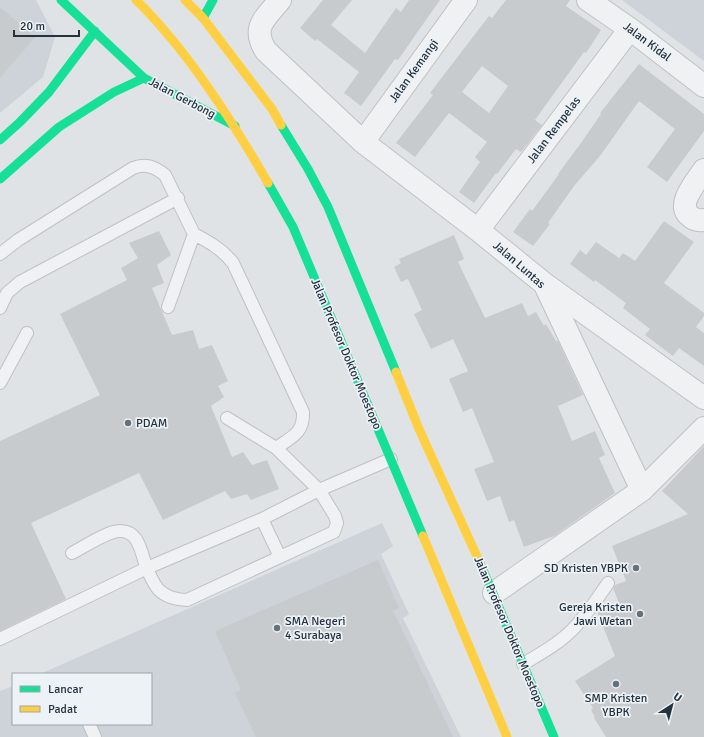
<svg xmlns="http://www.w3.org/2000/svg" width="704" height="737" font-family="Signika,sans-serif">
	<rect width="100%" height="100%" fill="#e0e3e5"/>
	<path fill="#cdd3d9" d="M0 0H36L55 37 43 77 0 113Z
		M622 0H704V61Z
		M382 523 393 546 381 554 409 614 403 618 461 737H0V691L13 686V724H151V674H40Z"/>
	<path fill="#c8cbcd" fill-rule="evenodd" d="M323 0H352L331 25 365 53 396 8 401 12 409 0H440L398 60 395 59 361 106 344 93 359 72 317 39 315 41 300 28Z
		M506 0H570L566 6 601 30 586 53 584 52 535 120 542 125 521 152 516 149 497 174 496 173 474 203 459 192 480 162 475 157 487 142 449 113 415 157 396 143 433 95 430 93 459 55 489 16 492 18ZM482 66 508 86 489 113 462 92Z
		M0 7 35 37 0 78Z
		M639 64 704 114V131L667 182 647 167 675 129 639 101 600 156 574 186 548 223 550 224 533 246 513 232 530 209 532 211 559 174H558L581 143 601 114 600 113Z
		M664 221 694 242 664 283 704 313V316L696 327 704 333V366L679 348 673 356 645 335 650 329 623 308 626 303 595 280 594 282 570 264 580 250 586 255 596 242 619 258 623 253 635 261Z
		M159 231 171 255 157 265 164 283 152 288 172 335 193 330 199 349 212 345 228 381 218 386 224 397 211 406 232 457 243 452 252 465 267 460 279 489 251 500 247 494 231 499 225 491 163 520 139 473 31 523 66 599 0 631V441L100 395 60 314 127 280 121 268 138 258 129 243Z
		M454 235 464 259 458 262 485 318 522 303 528 316 536 312 544 326 546 324 556 341H558L583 395 558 406 572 441 595 431 605 455 599 458 615 493 554 536 524 547 514 520 509 522 500 496 487 501 474 469 494 462 472 408 463 412 449 379 468 371 453 339 431 349 414 314 422 310 408 279 401 282 394 267 401 263 399 259Z
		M704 446V737H606L594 718 595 717 591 710 593 708 575 681 615 656 597 612 619 603 613 588 615 585 626 581 612 546 688 514 662 491Z
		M378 560 399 608 393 611 453 737H256L235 693 241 690 215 631Z"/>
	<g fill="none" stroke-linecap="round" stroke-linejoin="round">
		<defs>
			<path id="lane" d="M0 254 18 240 133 168C146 163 155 167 165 175L194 234
				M168 307 194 234C209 242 222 249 233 263L303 412C304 433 292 437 276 448
				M0 308 7 293 20 282 178 198
				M0 383 27 333
				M262 519 280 557
				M72 553C82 548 108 531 119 531 140 530 141 554 147 569 150 575 154 585 159 590 166 597 178 600 187 600L334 532 337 523 335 516 319 490 276 448 227 418
				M0 639 147 568 262 519 319 490 391 459
				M523 664C540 654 558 644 572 630 586 616 597 599 608 583
				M89 724 95 737"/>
			<path id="street" d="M280 0C265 19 251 27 266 51L363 142 478 230 546 285 704 398
				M588 0 630 29 704 86
				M363 142 466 0
				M704 170C697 181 675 205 690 216 694 220 698 221 704 220
				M478 230 630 29
				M546 287 642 490
				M494 593 642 490 704 428"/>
		</defs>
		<use href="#lane" stroke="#bec1c3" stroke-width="14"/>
		<use href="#street" stroke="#bec1c3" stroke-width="24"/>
		<use href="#lane" stroke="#eff1f2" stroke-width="12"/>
		<use href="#street" stroke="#eff1f2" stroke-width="22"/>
		<path stroke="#16e098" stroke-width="9" d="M61 0 144 78 235 126
			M203 18 213 0
			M281 125 308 169 328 207 396 372
			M0 140 20 122 49 92 95 31
			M0 179 59 127 114 92 144 78
			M268 183 293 227 423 536
			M480 563 554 737"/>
		<path stroke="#ffcf43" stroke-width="9" d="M136 0C152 15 165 31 179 48 213 91 241 136 268 183
			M185 0 203 18 272 109 281 125
			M396 372 419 429 480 563
			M423 536 507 737"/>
	</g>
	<g fill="#66717a" stroke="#ecf2f6" stroke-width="1.5">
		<circle cx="128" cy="423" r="4"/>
		<circle cx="636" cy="568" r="4"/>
		<circle cx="640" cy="614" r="4"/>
		<circle cx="277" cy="628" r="4"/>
		<circle cx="616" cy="684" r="4"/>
	</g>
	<g text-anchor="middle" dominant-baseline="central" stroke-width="3.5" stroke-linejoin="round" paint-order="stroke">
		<g font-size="12" fill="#253340" stroke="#ecf2f6">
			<text transform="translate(647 42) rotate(37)">Jalan Kidal</text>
			<text transform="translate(414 71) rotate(-54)">Jalan Kemangi</text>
			<text transform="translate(182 98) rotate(28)">Jalan Gerbong</text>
			<text transform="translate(554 130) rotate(-53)">Jalan Rempelas</text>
			<text transform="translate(519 265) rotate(41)">Jalan Luntas</text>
			<text transform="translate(346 354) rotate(67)">Jalan Profesor Doktor Moestopo</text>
			<text transform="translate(509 632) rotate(67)">Jalan Profesor Doktor Moestopo</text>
		</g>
		<g font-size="12" fill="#253340" stroke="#ecf2f6" text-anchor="start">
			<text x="136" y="423">PDAM</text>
			<text x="628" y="568" text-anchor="end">SD Kristen YBPK</text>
			<text x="632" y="607" text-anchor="end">Gereja Kristen<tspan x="632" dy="14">Jawi Wetan</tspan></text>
			<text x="285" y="621">SMA Negeri<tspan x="285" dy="14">4 Surabaya</tspan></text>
			<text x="616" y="698" text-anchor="middle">SMP Kristen<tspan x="616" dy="14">YBPK</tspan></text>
		</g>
	</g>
	<rect x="12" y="673" width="140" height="52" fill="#ecf2f6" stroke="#9ca6ad"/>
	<rect x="20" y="686" width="20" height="6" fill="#16e098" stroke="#9ca6ad"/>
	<text x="48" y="693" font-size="12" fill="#253340">Lancar</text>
	<rect x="20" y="706" width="20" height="6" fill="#ffcf43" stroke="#9ca6ad"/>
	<text x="48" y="713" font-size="12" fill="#253340">Padat</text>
	<g transform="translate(672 705) rotate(36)" stroke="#ecf2f6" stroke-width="3" paint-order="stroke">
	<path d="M0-3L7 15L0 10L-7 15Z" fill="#253340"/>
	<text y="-6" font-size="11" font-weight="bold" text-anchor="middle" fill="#253340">U</text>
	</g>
	<path d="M14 30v6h65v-6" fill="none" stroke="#253340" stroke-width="2"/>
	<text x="20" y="30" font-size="12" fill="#253340" stroke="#ecf2f6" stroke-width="3" paint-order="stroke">20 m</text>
</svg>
